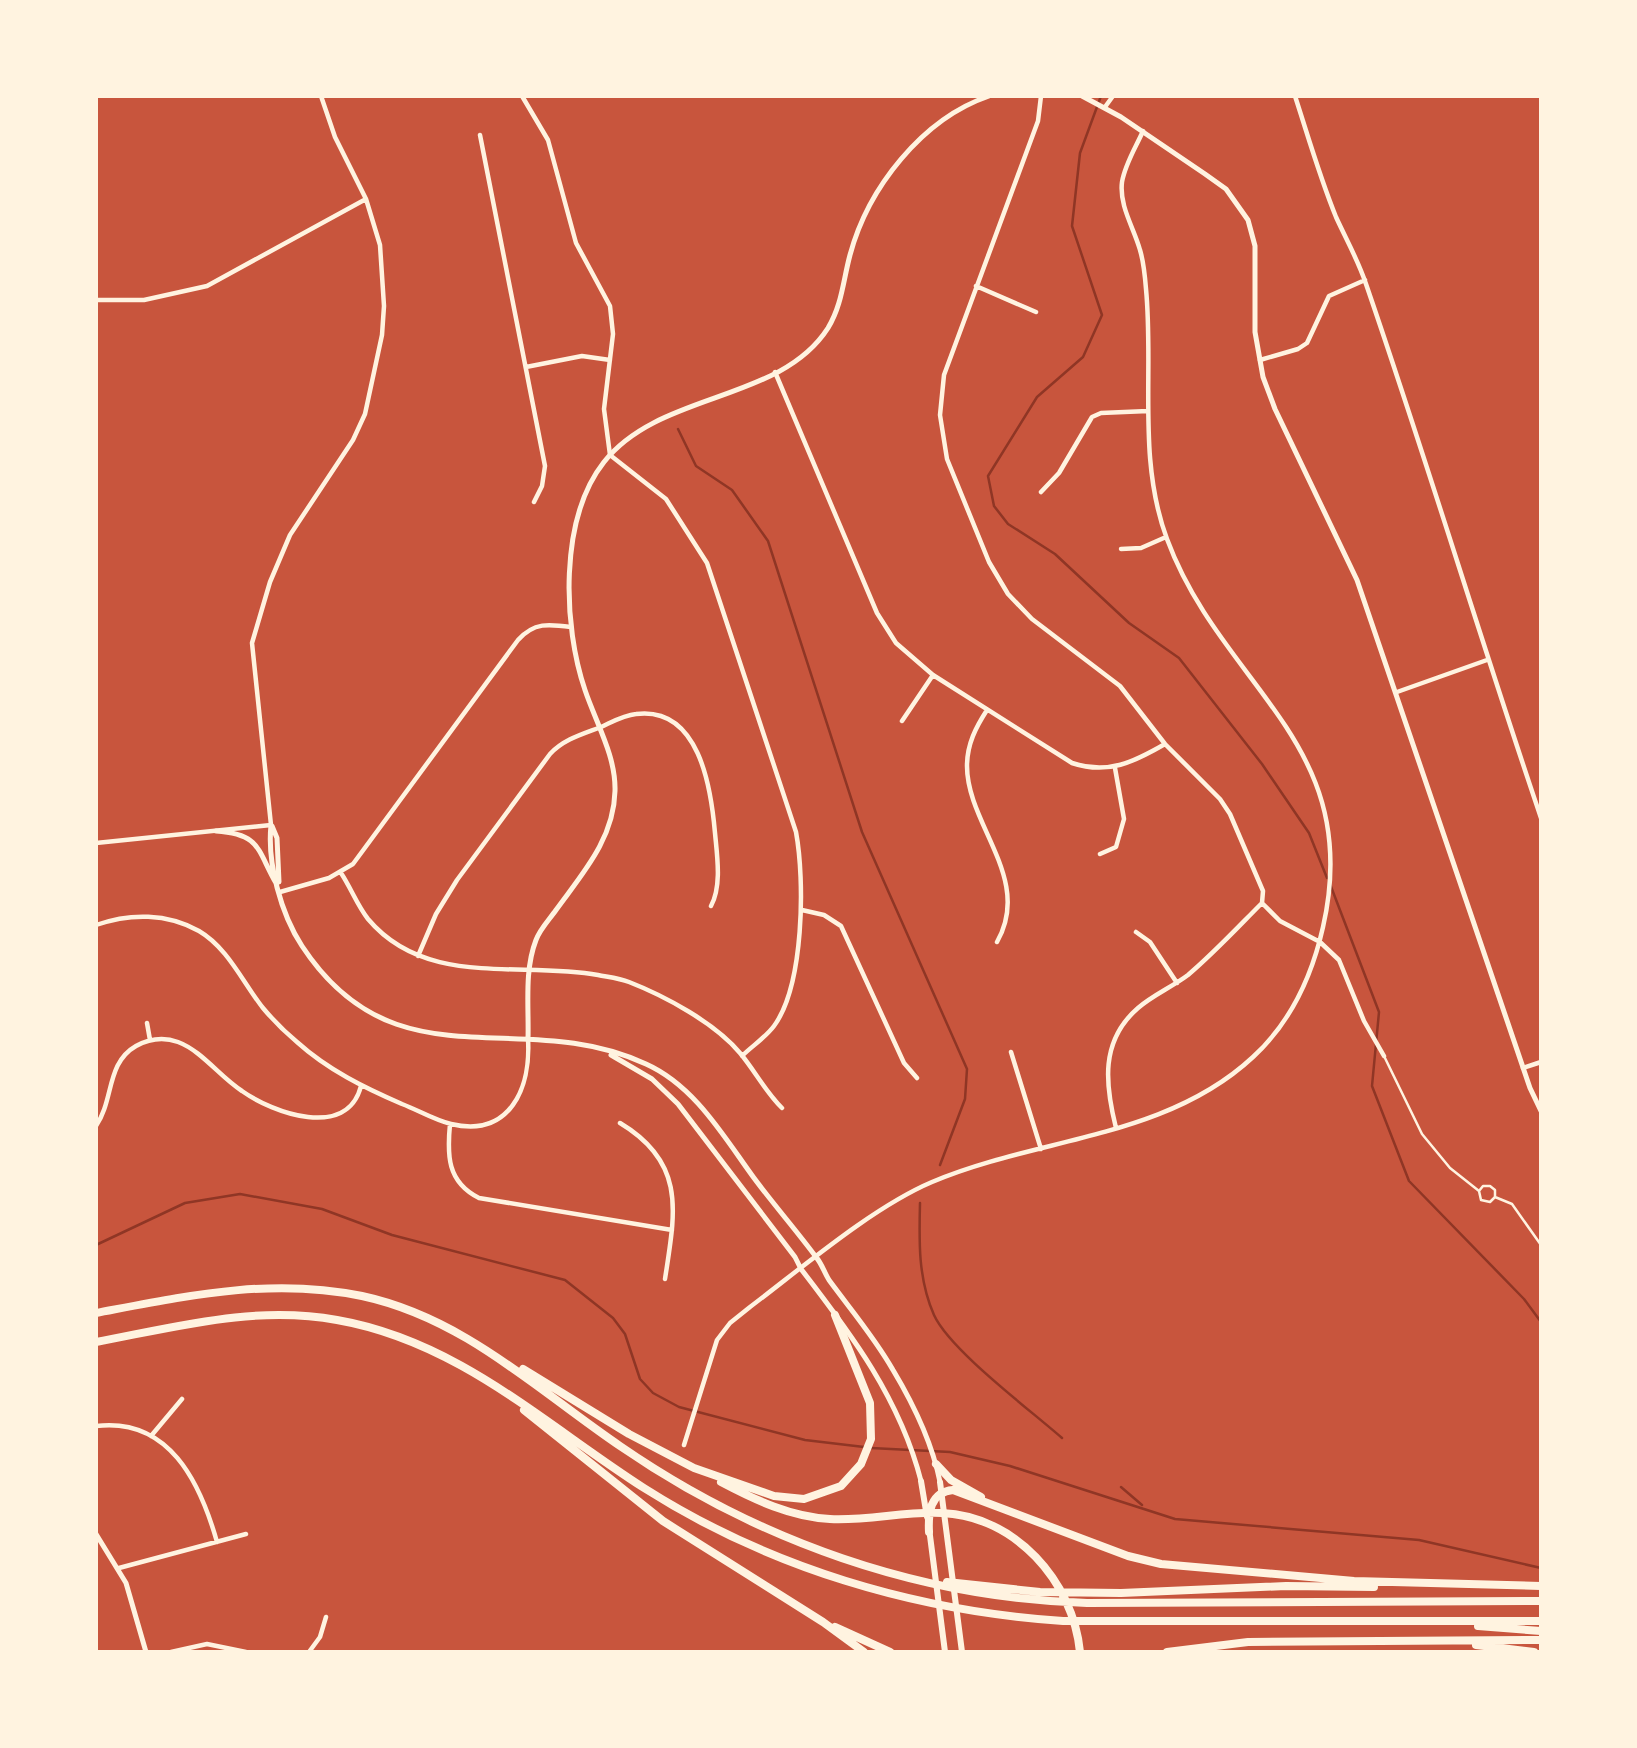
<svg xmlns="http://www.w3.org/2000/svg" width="1637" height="1748" font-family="'Golos Text',sans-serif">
	<rect width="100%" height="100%" fill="#c8553d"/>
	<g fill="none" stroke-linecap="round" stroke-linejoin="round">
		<path stroke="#8f3625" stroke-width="2.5" d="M1101 96 1080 153 1072 226 1102 315 1083 357 1037 397 988 476 994 506 1008 524 1055 554 1129 623 1179 658 1262 764 1309 833 1327 878
			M678 429 696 466 732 490 768 541 862 832 967 1069 965 1099 940 1165
			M1330 884 1379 1012 1372 1086 1409 1181 1524 1299 1541 1322
			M920 1203C919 1241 918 1279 934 1315 950 1350 1029 1409 1062 1438
			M96 1245 185 1203 240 1194 322 1209 392 1235 565 1280 613 1318 625 1334 640 1379 653 1393 679 1407 805 1440 864 1447
			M871 1448 950 1452 1010 1466 1175 1519 1419 1540 1541 1568
			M1121 1487 1142 1505"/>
		<path stroke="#fff3e0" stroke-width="2.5" d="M1384 1056 1422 1134 1450 1168 1479 1191 1481 1200 1490 1202 1495 1197 1512 1204 1541 1245
			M1479 1191 1483 1186H1490L1495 1190V1197"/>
		<path stroke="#fff3e0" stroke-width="4.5" d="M522 96 548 140 576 243 610 306 613 334 604 409 610 455 666 499 707 563 796 832C805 881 804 985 774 1026 765 1038 752 1046 742 1056
			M1041 96 1038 121 944 375 940 415 947 459 989 562 1008 594 1032 619 1120 686 1165 744 1220 799 1230 814 1263 891 1262 903 1280 921 1320 942 1339 960 1364 1021 1384 1056
			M1295 96C1308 136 1320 178 1336 217 1346 239 1358 260 1366 284 1427 461 1481 641 1541 818
			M1105 107 1113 96
			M480 135 545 466 542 486 534 502
			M976 286 1036 312
			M96 300H144L207 286 366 199
			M1260 360 1298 349 1307 343 1329 296 1365 280
			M526 367 582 356 610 360
			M775 372 877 613 896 643 933 675 1072 763C1108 775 1134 762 1165 744
			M1041 492 1059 473 1092 417 1101 413 1148 411
			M1121 549 1141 548 1166 537
			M1397 692 1487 660
			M987 710C976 727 967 744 967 766 967 825 1033 879 997 942
			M902 721 933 675
			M96 843 271 825 252 643 270 582 290 535 353 440 365 414 382 335 384 306 380 245 366 199 335 137 321 96
			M1100 854 1116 847 1124 819 1115 768
			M341 873C351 888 357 905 368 919 426 988 519 961 598 975 608 977 619 978 629 982 665 996 715 1023 740 1053 755 1071 765 1091 782 1108
			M280 892 329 878 353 864 518 640C534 622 549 624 571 627
			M802 910 824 915 841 926 904 1063 917 1078
			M96 925C130 913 167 913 199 931 228 948 243 983 263 1008 273 1020 285 1032 297 1042 328 1070 365 1088 402 1104 418 1110 434 1120 451 1124 510 1138 531 1088 528 1039
			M1136 932 1150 942 1177 983
			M418 956 436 914 457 880 550 754C564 739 583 734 601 727 612 722 624 715 636 714 699 706 711 787 715 833 717 855 722 886 711 906
			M147 1023 150 1040
			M1011 1052 1041 1149
			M1523 1068 1541 1062
			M620 1123C687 1163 675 1213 665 1279
			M450 1124C447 1155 447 1182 479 1198L672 1230
			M96 1126C114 1100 106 1063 136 1046 149 1039 164 1037 178 1042 202 1051 220 1077 242 1091 273 1113 347 1140 361 1086
			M1116 1128C1105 1084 1100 1041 1138 1008 1153 995 1172 987 1188 975 1214 953 1238 927 1262 903
			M96 1426C169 1417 200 1482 217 1542
			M151 1436 182 1399
			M684 1445 717 1340 730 1323 750 1307C803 1267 873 1207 932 1182 1038 1137 1165 1139 1253 1057 1290 1023 1312 976 1323 927 1365 743 1222 688 1167 539 1137 459 1154 372 1146 289 1145 276 1144 263 1140 250 1134 228 1119 206 1122 182 1125 164 1136 147 1143 131
			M119 1568 246 1534
			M171 1652 207 1644 246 1652
			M309 1652 320 1637 326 1617"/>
		<path stroke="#fff3e0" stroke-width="5" d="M1082 96 1121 117 1205 174 1226 189 1248 220 1255 246V332L1263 377 1275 409 1357 580 1530 1088 1541 1111
			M271 825C267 863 281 914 302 946 396 1089 521 1005 646 1064 695 1086 724 1137 754 1178 774 1205 796 1230 816 1257 822 1264 824 1272 829 1280 851 1310 875 1338 893 1370 914 1405 932 1442 940 1482
			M272 826 277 838 279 882
			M216 831C261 834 257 850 276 883
			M528 1039C529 1007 524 971 536 940 540 929 549 920 556 910 582 874 614 839 615 791 616 756 596 723 585 690 563 626 559 519 604 462 660 391 780 403 828 328 842 305 843 281 850 255 868 188 922 119 989 96
			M611 1055 652 1079 678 1104 795 1257 801 1269C852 1335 900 1399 921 1481
			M96 1534 126 1583 146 1652"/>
		<path stroke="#fff3e0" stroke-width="6" d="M921 1481 927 1517
			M940 1482 962 1652
			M929 1528 945 1652"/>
		<path stroke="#fff3e0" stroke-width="8" d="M96 1313C186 1296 271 1277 362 1296 464 1318 536 1389 620 1446 758 1541 919 1598 1087 1603L1541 1601
			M96 1342C176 1327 255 1305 337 1320 458 1341 544 1424 644 1488 770 1568 915 1611 1063 1621H1541
			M523 1369 629 1434 694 1468 774 1496 804 1499 841 1486 861 1464 871 1439 870 1403 835 1315
			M524 1410 663 1521 823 1622 864 1652
			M936 1464 951 1480 981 1497
			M721 1482C755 1500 791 1517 830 1519 868 1521 905 1511 942 1513 1015 1516 1073 1581 1080 1652
			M929 1532C928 1513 930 1492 953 1490L1128 1556 1161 1564 1354 1581 1541 1586
			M947 1582 1040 1592 1121 1593 1286 1586 1374 1587
			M1478 1626 1541 1631
			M835 1627 890 1652
			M1476 1645 1534 1652
			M1167 1652 1248 1642 1541 1640"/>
	</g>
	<rect width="1637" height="1748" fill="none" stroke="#fff3e0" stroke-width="196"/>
</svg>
